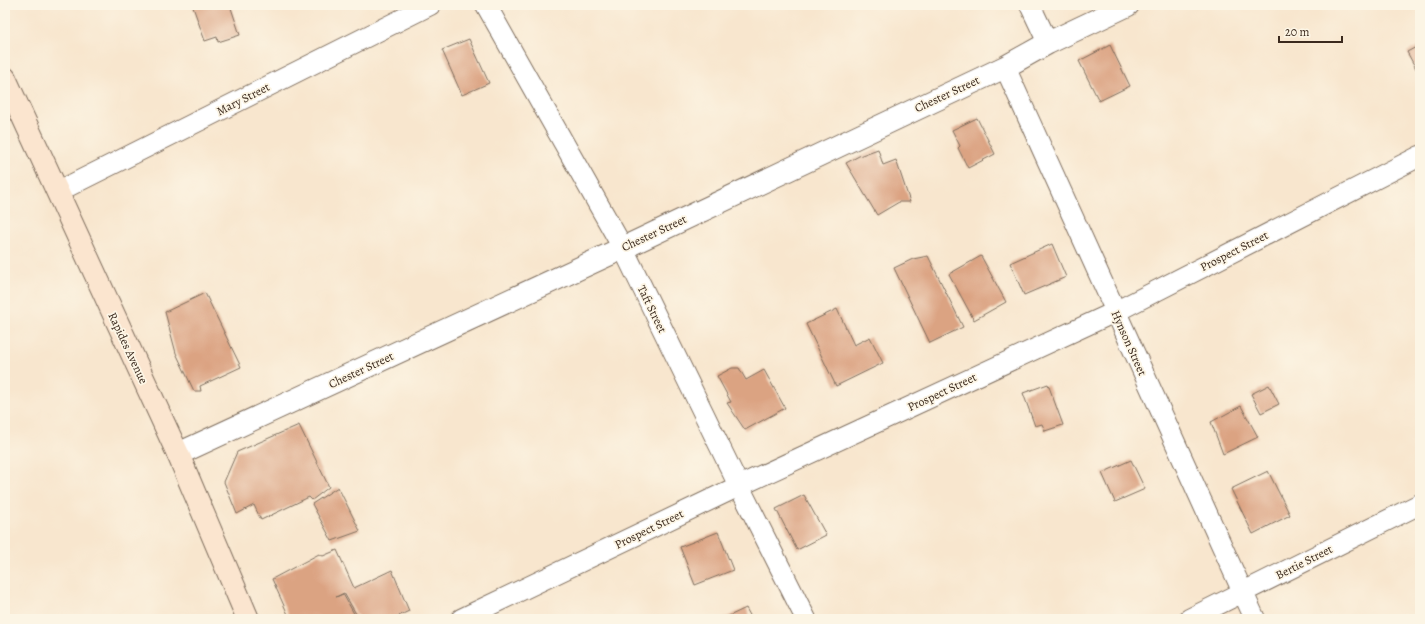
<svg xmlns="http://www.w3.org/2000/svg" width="1425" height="624" font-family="Alegreya,serif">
	<rect width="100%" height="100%" fill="#fcf5e5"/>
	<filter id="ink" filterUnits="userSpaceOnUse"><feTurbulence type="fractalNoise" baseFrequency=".025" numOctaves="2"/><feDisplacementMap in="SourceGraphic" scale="8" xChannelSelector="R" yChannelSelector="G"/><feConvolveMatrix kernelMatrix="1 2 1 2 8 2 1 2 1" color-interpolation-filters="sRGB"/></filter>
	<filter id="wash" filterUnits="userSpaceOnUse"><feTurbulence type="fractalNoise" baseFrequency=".012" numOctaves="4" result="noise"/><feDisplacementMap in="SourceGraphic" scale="16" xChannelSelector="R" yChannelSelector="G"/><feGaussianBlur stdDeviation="0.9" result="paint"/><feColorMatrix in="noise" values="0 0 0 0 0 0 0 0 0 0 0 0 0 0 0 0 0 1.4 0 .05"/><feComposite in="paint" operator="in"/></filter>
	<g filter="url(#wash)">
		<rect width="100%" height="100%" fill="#f8e6ce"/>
		<g id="blocks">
			<path fill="#dba382" d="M195 5H230L240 35 218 42 217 37 205 41 193 7Z
				M469 39 489 83 462 95 442 50Z
				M1110 45 1130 86 1099 101 1079 61Z
				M1420 45V76L1407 52Z
				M977 118 995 154 968 168 958 148 960 146 952 130Z
				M878 149 883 165 896 160 910 202H899L877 215 846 163 859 156Z
				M1052 244 1066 277 1024 295 1010 263Z
				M928 256 963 327 930 343 894 268 913 259Z
				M981 256 1006 302 974 320 949 274Z
				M205 293 241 367 200 386 201 391H194L176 353 165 312Z
				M837 309 854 345 870 337 883 363 836 386 806 324Z
				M732 368H739L746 380 764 370 785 408 745 430 727 403 731 402 717 376Z
				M1048 384 1063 425 1045 431 1042 424 1035 426 1023 393Z
				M1269 385 1279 404 1261 413 1251 394Z
				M1241 406 1258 437 1223 454 1211 422Z
				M299 425 329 487 312 500 309 497 261 520 254 505 237 514 224 482 237 452Z
				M1131 460 1145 489 1115 502 1102 473Z
				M1268 471 1290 515 1253 534 1231 489Z
				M338 487 360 531 332 541 312 504Z
				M804 495 826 535 797 550 776 509Z
				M718 532 733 570 695 585 680 547Z
				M337 550 354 588 392 570 409 611 392 619H359L344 593 336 597 343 594 357 619H290L272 579 319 554 323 556Z
				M746 608 752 619H723Z"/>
		</g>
	</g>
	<g filter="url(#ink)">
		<use href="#blocks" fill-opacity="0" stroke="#7d6c5c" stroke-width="1"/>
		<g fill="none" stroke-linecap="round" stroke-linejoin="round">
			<defs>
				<path id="minor" d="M486 5 623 248 739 486 806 619
					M1030 5 1048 43
					M1005 67 1255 619
					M57 192 430 5
					M461 619 739 486 1115 312 1420 156
					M1189 619 1420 504"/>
				<path id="tertiary" d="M178 454 623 248 1005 67 1048 43 1128 5"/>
				<path id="secondary" d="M5 78 178 454 248 619"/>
			</defs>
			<use href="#minor" stroke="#7d6c5c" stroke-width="22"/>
			<use href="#tertiary" stroke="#7d6c5c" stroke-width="24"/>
			<use href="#secondary" stroke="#7d6c5c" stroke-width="24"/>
			<use href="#minor" stroke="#fff" stroke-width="20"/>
			<use href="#tertiary" stroke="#fff" stroke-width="22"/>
			<use href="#secondary" stroke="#fbe5cf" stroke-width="22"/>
		</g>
	</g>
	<g text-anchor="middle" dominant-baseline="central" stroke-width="3.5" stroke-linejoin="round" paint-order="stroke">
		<g font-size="12" fill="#3b2a1e" stroke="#fcf5e5">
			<text transform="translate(947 94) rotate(-25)">Chester Street</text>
			<text transform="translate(243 99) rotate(-27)">Mary Street</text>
			<text transform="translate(654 233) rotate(-25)">Chester Street</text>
			<text transform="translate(1234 251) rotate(-27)">Prospect Street</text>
			<text transform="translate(652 309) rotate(64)">Taft Street</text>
			<text transform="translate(1129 343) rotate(66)">Hynson Street</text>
			<text transform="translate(128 348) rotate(65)">Rapides Avenue</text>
			<text transform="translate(361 370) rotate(-25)">Chester Street</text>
			<text transform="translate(942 392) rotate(-25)">Prospect Street</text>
			<text transform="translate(649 529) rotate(-26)">Prospect Street</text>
			<text transform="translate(1304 562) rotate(-27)">Bertie Street</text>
		</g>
	</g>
	<rect width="1425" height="624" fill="none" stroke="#fcf5e5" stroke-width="20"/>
	<path d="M1279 36v6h63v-6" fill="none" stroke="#3b2a1e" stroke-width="2"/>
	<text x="1285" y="36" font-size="12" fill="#3b2a1e" stroke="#fcf5e5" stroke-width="3" paint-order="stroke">20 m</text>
</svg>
